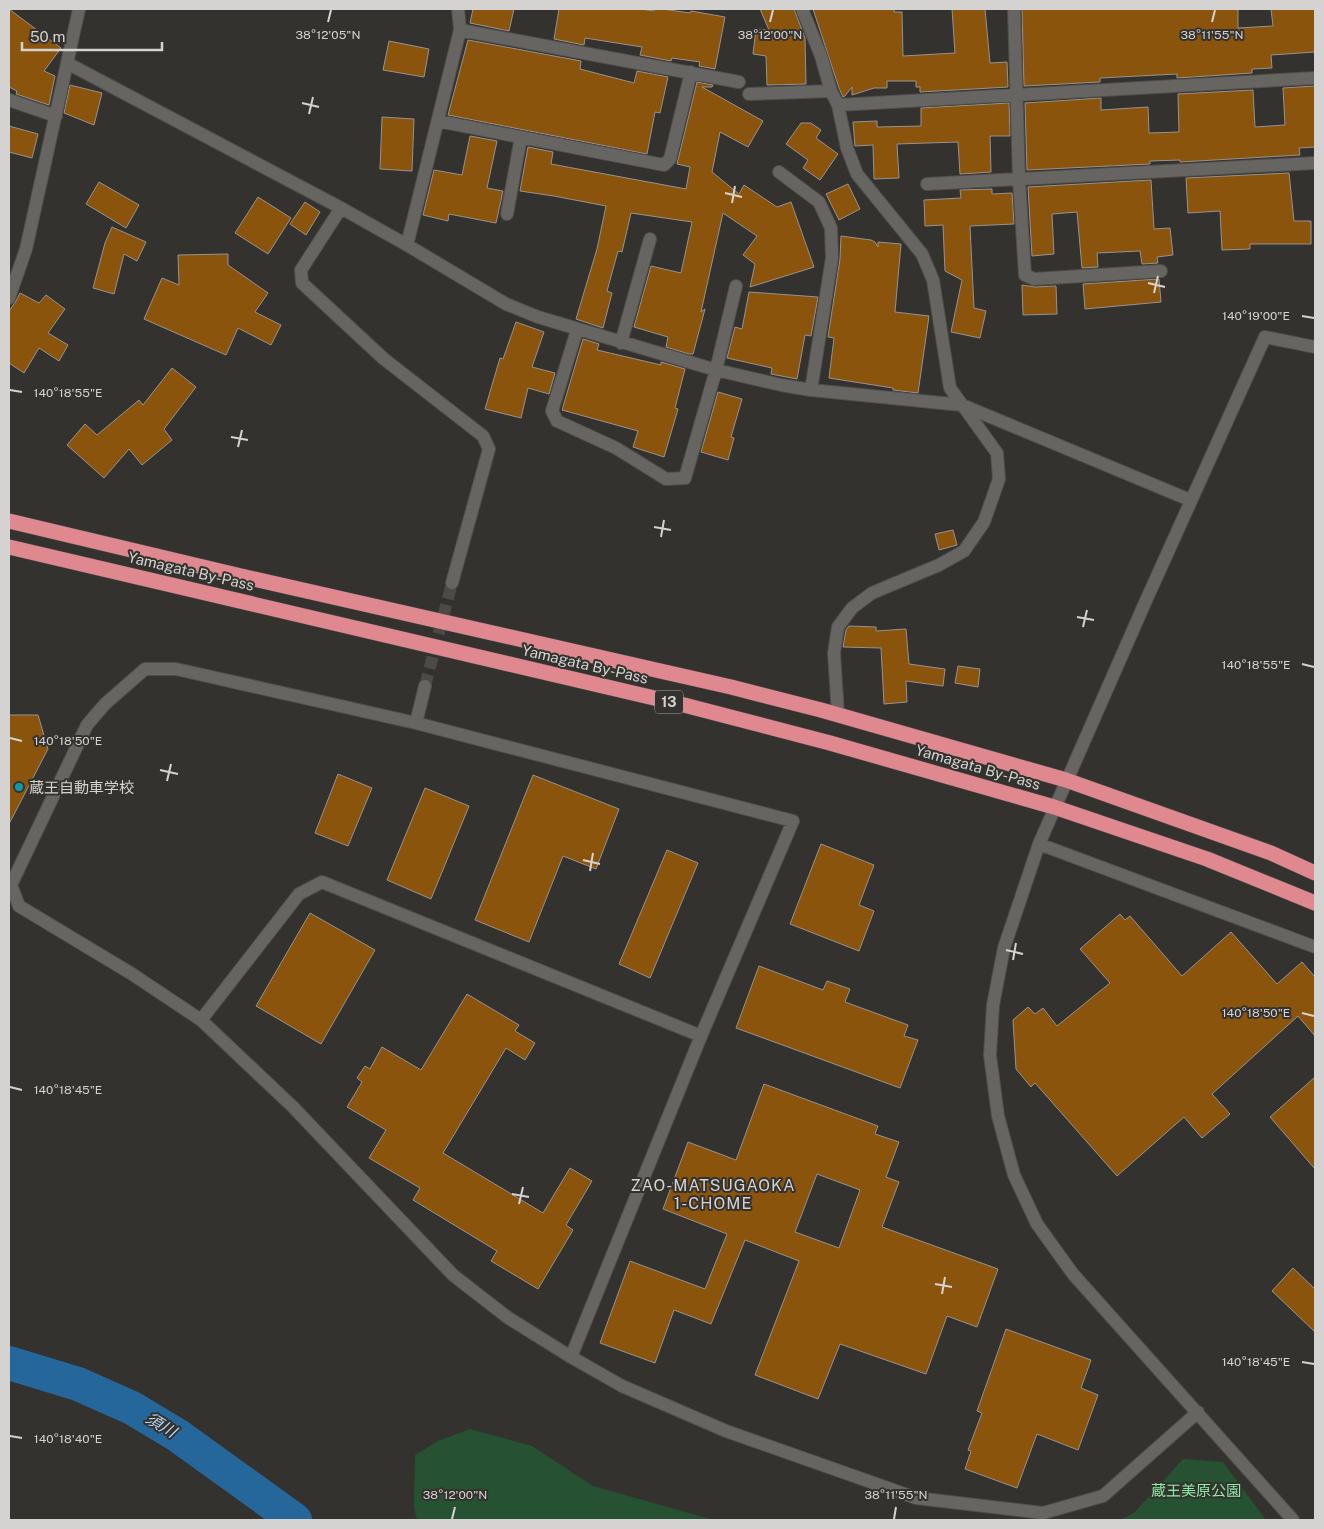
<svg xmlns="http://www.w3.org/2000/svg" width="1324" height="1529" font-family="'Public Sans','Noto Sans JP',sans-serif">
	<rect width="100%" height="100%" fill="#34322f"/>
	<path fill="#265132" d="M470 1429 532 1446 593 1486 714 1520H417L414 1508 415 1455 438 1441Z
		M1183 1459 1223 1462 1266 1520H1120L1134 1513Z"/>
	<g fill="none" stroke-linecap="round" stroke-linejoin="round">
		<path stroke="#25679b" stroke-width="34" d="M9 1363 78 1384 132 1408 177 1435 295 1520"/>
	</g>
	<path fill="#8b540d" stroke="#969390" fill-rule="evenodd" d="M9 9 61 48 44 71 55 76 49 105 16 94 17 91 9 87Z
		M473 9H514L509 31 470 23Z
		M559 9H640L654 11 655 9H662L690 13 691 11 725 17 715 69 699 66 700 62 672 58 671 61 640 55 642 47 585 38 584 45 554 39Z
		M760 9H794L805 38 806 84 767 85 766 56 753 54 756 29 769 30Z
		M813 9H894V12H902L903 56 955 53 952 9H985L990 63 1007 62 1008 87 920 92V87H916V81H887V88H874L852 95V87L845 96 843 97 839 88Z
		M1022 9H1238V28L1273 26 1271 9H1315V52L1271 55 1272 68 1252 69V73L1177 78V74L1100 78V82L1024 86Z
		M468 40 581 61 580 69 634 83 637 71 668 77 660 113 655 112 647 154 448 115Z
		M389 41 429 49 424 77 383 70Z
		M697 82 713 85 712 87H702L763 121 748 147 720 132 712 172 739 194 744 185 777 207 791 202 814 267 750 287 755 264 743 255 757 236 723 213 701 312 705 309 693 354H689L666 347 668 337 634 327 651 266 681 273 692 222 631 213 622 252 618 251 607 291 612 293 603 328 576 319 597 249 606 206 554 196 520 191 528 147 553 152 551 164 686 189 690 167 677 164Z
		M70 85 102 93 94 125 64 113Z
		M1315 86V147L1299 148 1300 155 1180 162V160L1150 161V164L1027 170 1025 103 1101 98V110L1148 107 1149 133 1179 132 1178 94 1253 90 1255 127 1285 125 1283 88Z
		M1009 103 1010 136H990L991 172 960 174 958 142 897 144 899 178 874 179 873 145 855 146 853 122 877 121V127L921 126V108Z
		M382 117 414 119 412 171 380 169Z
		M801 123H811L821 130 816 138 838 154 820 180 803 168 808 160 786 144Z
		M9 126 38 134 32 158 9 152Z
		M470 136 497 141 487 188 503 191 496 223 449 214 448 221 423 215 434 170 462 175Z
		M1289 173 1294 221H1311V244H1250V249L1222 250 1220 211 1188 213 1186 178Z
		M1151 180 1154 229 1170 228 1173 255 1157 257 1158 263 1142 264 1140 251 1097 253 1098 267 1082 268 1077 212 1052 214 1054 254 1032 256 1028 187Z
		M99 182 139 205 126 228 86 204Z
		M848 184 860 209 839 220 826 194Z
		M992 189V194L1012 193 1014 224 970 226 974 308 986 311 980 338 951 332 962 280 945 271 943 225 925 226 924 200 961 198 960 190Z
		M258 197 291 218 268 254 235 233Z
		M305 202 320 212 306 235 290 224Z
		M112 227 146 242 137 261 124 254 114 294 93 288 105 243Z
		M841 236 871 240 875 242 878 247V242L901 244 895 312 929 316 918 393 893 390V388L829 378 834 338 828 337 840 259Z
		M228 254V265L268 293 255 312 281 325 271 345 238 328 226 355 144 319 162 278 179 285 178 255Z
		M1159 279 1161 302 1085 309 1083 284Z
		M1022 285 1035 287 1056 286 1057 314 1023 315Z
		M749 292 818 297 811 336 805 335 797 379 771 374 772 368 727 358 735 327 742 329Z
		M20 293 39 303 46 295 65 309 48 333 68 345 59 361 39 348 24 373 9 363V311L16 301Z
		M516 322 544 332 532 367 555 373 549 394 528 388 521 418 485 409 500 358 503 359Z
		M583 339 599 344 597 350 661 365V362L685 369 675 408 678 409 664 457 633 447 638 431 562 410Z
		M172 368 196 387 164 429 172 440 142 465 129 449 104 478 67 445 85 424 97 435 139 400 143 405Z
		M718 392 742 399 731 437 734 438 728 460 701 452Z
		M953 530 957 545 939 550 935 534Z
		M849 626 876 627V631L906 629 909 664 945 669 943 686 906 681 907 702 884 704 881 648 843 647 846 630Z
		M958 666 980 669 978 687 955 683Z
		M9 715H38L48 749 9 824Z
		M338 774 372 788 348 846 315 833Z
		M533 775 619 809 596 869 563 856 529 942 475 920Z
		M425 788 469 806 431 899 387 880Z
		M821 844 874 865 859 905 874 911 859 951 790 924Z
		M667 850 698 863 650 978 619 964Z
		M310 913 375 950 321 1044 256 1006Z
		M1120 914 1125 920 1130 916 1182 976 1231 932 1277 984 1302 962 1315 977V1036L1298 1016 1212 1094 1230 1114 1202 1138 1184 1117 1117 1176 1035 1083 1031 1087 1016 1069 1013 1020 1028 1007 1035 1014 1043 1008 1057 1026 1110 983 1080 949Z
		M759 966 823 990 827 981 850 989 845 1002 908 1025 904 1036 918 1040 900 1088 736 1028Z
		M467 994 519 1025 515 1031 535 1043 525 1060 506 1048 443 1153 543 1213 570 1168 592 1181 566 1225 573 1230 538 1289 491 1261 497 1251 413 1200 420 1188 369 1158 386 1130 347 1107 362 1082 357 1078 365 1066 370 1069 382 1047 421 1070Z
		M1315 1077V1169L1270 1117Z
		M764 1084 878 1126 875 1134 899 1142 886 1177 899 1182 882 1227 998 1269 977 1327 947 1316 926 1374 840 1344 818 1399 755 1375 799 1261 745 1240 711 1324 674 1310 655 1363 600 1343 630 1261 705 1289 727 1234 663 1209 688 1142 736 1160ZM817 1174 860 1190 839 1248 795 1232Z
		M1293 1268 1315 1289V1332L1272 1291Z
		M1006 1329 1091 1360 1081 1388 1098 1395 1078 1450 1037 1434 1017 1488 965 1469 971 1451 968 1450 982 1413 977 1411Z"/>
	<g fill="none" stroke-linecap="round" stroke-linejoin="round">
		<path stroke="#4c4a47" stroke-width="12" stroke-dasharray="12 6" stroke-linecap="butt" d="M425 686 452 583"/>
		<defs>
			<path id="minor" d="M802 9 821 56 831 91 838 105 847 148 857 174 922 254 933 280 950 388 997 453 999 479 984 522 964 551 939 565 872 593 852 608 838 627 834 653 838 714
				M1014 9 1019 179 1025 275 1034 279 1161 271
				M460 30 739 82
				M67 63 341 208 407 245 506 304 538 317 716 370 781 385 811 390 962 405 1190 500
				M749 94 831 91
				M9 100 56 116
				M838 105 1315 78
				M438 121 664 165 670 159 691 72
				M779 172 819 202 831 228 832 258 811 390
				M927 184 1315 163
				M341 208 301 270 302 283 384 359 483 436 489 449 452 583
				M507 214 521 137
				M407 245 460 30 458 9
				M9 298 26 249 79 9
				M577 330 552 411 557 421 616 448 666 479 685 478 716 370 736 286
				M621 343 650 239
				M416 723 425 686
				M1039 844 1315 947
				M201 1020 299 894 322 882 701 1036
				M571 1357 701 1036 793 821 416 723 176 669H145L105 704 87 725 11 885 19 906 132 974 201 1020 293 1107 453 1275 507 1317 571 1357 622 1386 726 1431 916 1498 1043 1513 1103 1496 1198 1412
				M1293 1520 1073 1274 1037 1224 1014 1175 998 1116 990 1055 993 1005 1004 948 1039 844 1144 605 1265 337 1315 347"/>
			<path id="highway" d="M9 521 241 576 731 687 821 710 1066 780 1271 853 1315 873
				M9 547 684 705 830 743 1054 807 1207 859 1315 903"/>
		</defs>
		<use href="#minor" stroke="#504e4b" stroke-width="14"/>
		<use href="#highway" stroke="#504e4b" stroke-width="16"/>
		<use href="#minor" stroke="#676562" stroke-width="12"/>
		<use href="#highway" stroke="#df888f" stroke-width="15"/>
	</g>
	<path fill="none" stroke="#d4d3d1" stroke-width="2" d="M328 22 331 10M770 22 773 10M1212 22 1215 10M302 103 319 107M309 114 313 97M725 193 742 197M732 203 735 186M1148 283 1165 287M1154 293 1158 276M1302 316 1314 318M10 390 22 392M231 437 248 440M238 447 242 430M654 527 671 530M661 537 664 520M1077 617 1094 620M1083 627 1087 610M1302 664 1314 667M10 738 22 741M160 770 178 774M167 781 171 764M583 860 600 864M590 871 593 853M1006 950 1023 954M1013 960 1016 943M1302 1013 1314 1016M10 1087 22 1090M512 1194 529 1197M519 1204 523 1187M935 1284 952 1287M942 1294 945 1277M1302 1362 1314 1364M10 1436 22 1438M452 1519 455 1507M894 1519 896 1507"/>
	<circle fill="#0f9aa8" stroke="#34322f" stroke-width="2" cx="19" cy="787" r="5"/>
	<g text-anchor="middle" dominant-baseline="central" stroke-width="4" stroke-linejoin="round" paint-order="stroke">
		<rect fill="#34322f" stroke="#a4a3a0" stroke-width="1" x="655" y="690.5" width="28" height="23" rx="4"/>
		<g font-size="14" font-weight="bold" fill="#d4d3d1">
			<text x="669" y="702">13</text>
		</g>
		<g font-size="15" fill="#d4d3d1" stroke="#34322f">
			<text transform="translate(191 571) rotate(13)">Yamagata By-Pass</text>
			<text transform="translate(585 664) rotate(13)">Yamagata By-Pass</text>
			<text transform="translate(978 767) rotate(16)">Yamagata By-Pass</text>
		</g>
		<g font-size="15" fill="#d4d3d1" stroke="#34322f" text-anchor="start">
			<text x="29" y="787">蔵王自動車学校</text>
		</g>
		<g font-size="15" fill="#8aeba3" stroke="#34322f">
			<text x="1196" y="1490">蔵王美原公園</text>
		</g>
		<g font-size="16" letter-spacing="1" fill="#d4d3d1" stroke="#34322f">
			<text x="713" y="1185">ZAO-MATSUGAOKA<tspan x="713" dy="18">1-CHOME</tspan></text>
		</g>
		<g font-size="16" font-style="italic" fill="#b7d7f5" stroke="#34322f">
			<text transform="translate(161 1425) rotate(31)">須川</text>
		</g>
	</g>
	<g font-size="12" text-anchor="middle" fill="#d4d3d1" stroke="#34322f" stroke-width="4" stroke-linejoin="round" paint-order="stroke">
		<text x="328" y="39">38°12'05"N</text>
		<text x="770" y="39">38°12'00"N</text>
		<text x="1212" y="39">38°11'55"N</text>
		<text x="1256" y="320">140°19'00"E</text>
		<text x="68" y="397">140°18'55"E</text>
		<text x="1256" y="669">140°18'55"E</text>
		<text x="68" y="745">140°18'50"E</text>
		<text x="1256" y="1017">140°18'50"E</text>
		<text x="68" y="1094">140°18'45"E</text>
		<text x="1256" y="1366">140°18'45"E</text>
		<text x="68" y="1443">140°18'40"E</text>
		<text x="455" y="1499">38°12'00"N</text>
		<text x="896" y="1499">38°11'55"N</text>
	</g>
	<rect width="1324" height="1529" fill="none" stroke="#d4d3d1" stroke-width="20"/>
	<path d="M22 42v8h140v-8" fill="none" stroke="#d4d3d1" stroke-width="2.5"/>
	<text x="30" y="42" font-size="15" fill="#d4d3d1" stroke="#34322f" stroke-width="4" paint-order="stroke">50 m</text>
</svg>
